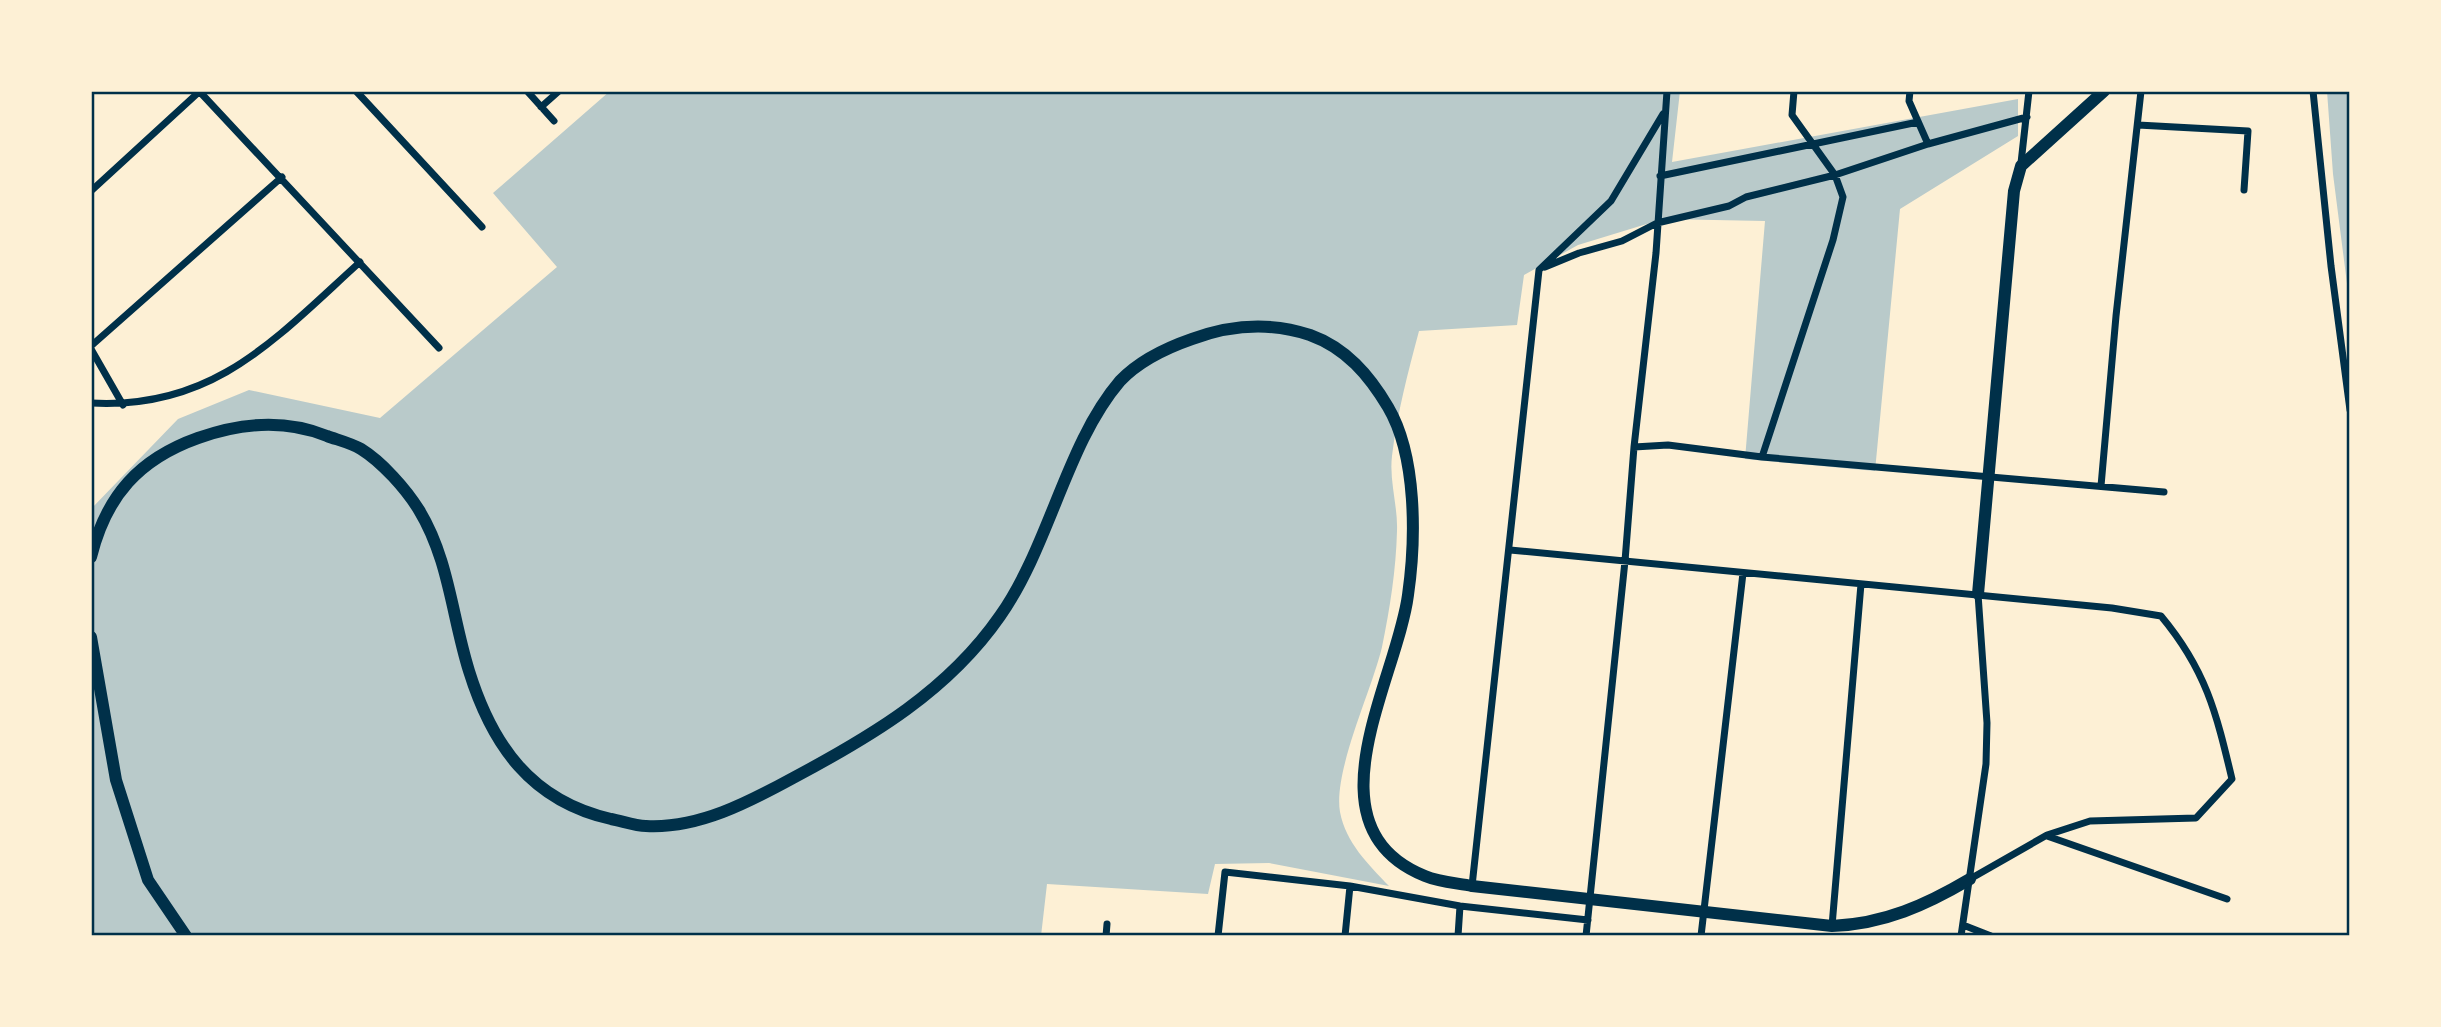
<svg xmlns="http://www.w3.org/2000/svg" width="2441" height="1027" font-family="Commissioner,sans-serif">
	<rect width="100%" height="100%" fill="#fdf0d5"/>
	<path fill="#b9caca" d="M610 91H1680L1672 162 2018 99V136L1900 209 1875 471 1745 459 1765 221 1663 219 1578 245 1524 275 1517 325 1419 331C1408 372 1397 414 1392 456 1389 481 1398 506 1397 531 1396 570 1390 608 1382 647 1372 690 1333 771 1340 812 1346 843 1368 864 1389 886L1269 863 1215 864 1208 894 1047 884 1041 936H91V509L178 419 249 390 380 418 557 267 493 193Z
		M2327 91H2350V307L2333 174Z"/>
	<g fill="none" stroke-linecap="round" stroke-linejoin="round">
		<path stroke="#003049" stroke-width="7" d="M199 91 439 348
			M356 91 482 227
			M527 91 554 121
			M1910 91 1909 101 1928 144
			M2313 91 2331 266 2350 410
			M541 107 559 91
			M2138 125 2248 131 2244 190
			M2021 163 2029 91
			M1660 176 1918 122
			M91 191 200 91
			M1545 267 1579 253 1622 241 1657 223 1729 206 1746 197 1835 175 1928 144 2027 117
			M91 346 282 177
			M91 349 123 405
			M91 403C214 410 276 338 360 262
			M1634 447 1668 445 1762 457 2164 492
			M1762 457 1833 240 1843 197 1835 175 1792 115 1794 91
			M2101 486 2116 316 2141 91
			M1510 550 2112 608 2161 616C2206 670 2216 712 2232 779L2196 818 2090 821 2047 835 1970 879
			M2047 836 2227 899
			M1472 886 1539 270 1611 201 1663 114
			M1963 925 1991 936
			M1832 926 1861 584
			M1106 936 1107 924
			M1218 936 1225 872 1350 886 1460 906 1588 920
			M1345 936 1350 886
			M1458 936 1460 906
			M1586 936 1625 561 1634 447 1656 253 1667 91
			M1701 936 1743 573
			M1961 936 1986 764 1987 723 1978 594"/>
		<path stroke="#003049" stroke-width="12" d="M91 557C106 496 139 459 198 438 240 423 285 419 327 436 338 440 351 443 361 449 382 462 406 489 419 510 449 559 452 617 469 671 492 745 531 801 611 819 622 821 635 826 646 826 698 829 749 802 793 778 872 736 948 691 1000 616 1050 545 1066 444 1120 381 1139 361 1166 348 1192 339 1230 325 1271 322 1310 335 1346 348 1369 375 1388 407 1417 456 1416 539 1408 595 1397 680 1304 827 1425 876 1439 882 1457 883 1472 886L1832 926C1884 924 1926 905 1970 879
			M1978 594 2014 191 2021 166 2104 91
			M91 637 116 780 148 880 186 936"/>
	</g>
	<rect width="2441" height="1027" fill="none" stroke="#fdf0d5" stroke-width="186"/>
	<rect x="93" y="93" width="2255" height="841" fill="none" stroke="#003049" stroke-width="2.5"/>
</svg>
